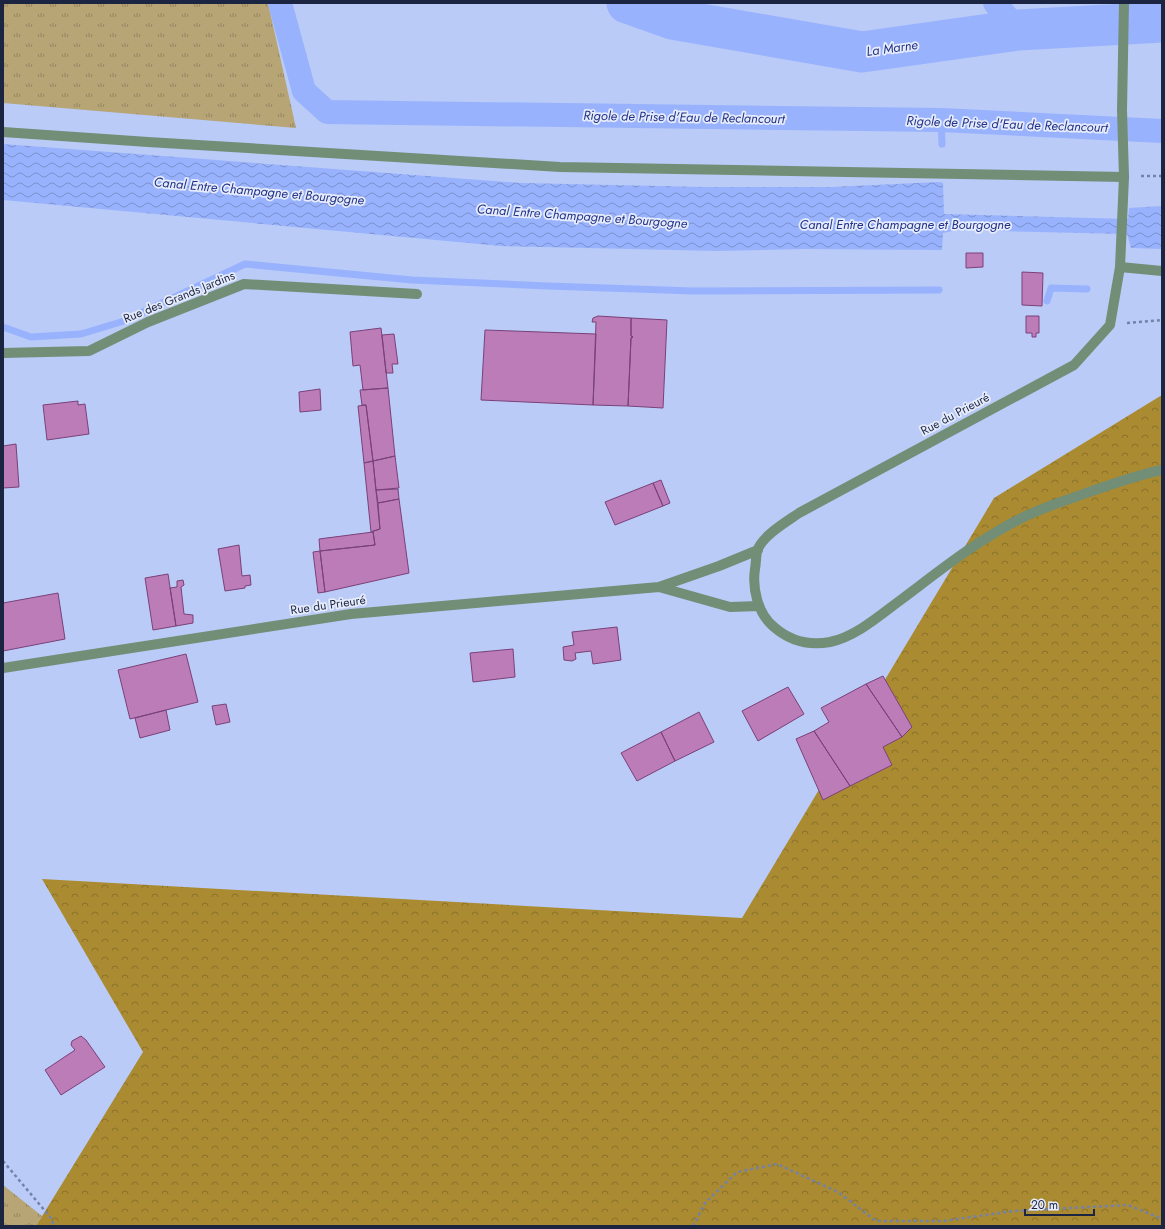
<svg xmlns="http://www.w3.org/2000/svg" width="1165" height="1229" font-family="Jost,sans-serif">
	<defs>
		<pattern id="grass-tufts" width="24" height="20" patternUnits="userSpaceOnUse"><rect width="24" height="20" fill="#b8a575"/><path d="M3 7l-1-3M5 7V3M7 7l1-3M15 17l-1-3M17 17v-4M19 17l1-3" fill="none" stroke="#958662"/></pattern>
		<pattern id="forest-crowns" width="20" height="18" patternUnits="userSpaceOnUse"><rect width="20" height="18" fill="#ab8b31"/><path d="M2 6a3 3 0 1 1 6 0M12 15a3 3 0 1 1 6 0" fill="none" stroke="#8a712b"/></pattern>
		<pattern id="water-waves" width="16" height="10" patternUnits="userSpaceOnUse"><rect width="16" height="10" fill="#98b2fd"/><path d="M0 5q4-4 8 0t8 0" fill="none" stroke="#7b91ce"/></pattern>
	</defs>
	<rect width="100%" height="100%" fill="#bacbf7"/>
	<path fill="url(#grass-tufts)" d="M3 3H268L296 128 3 103Z
		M3 1185 42 1216 36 1226H3Z"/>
	<path fill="url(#forest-crowns)" d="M1162 395V1226H36L143 1052 42 879 742 918 994 498Z"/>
	<path fill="url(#water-waves)" d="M3 144 521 183 703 187H831L939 182 943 183 944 214 1128 219 1129 208 1162 206V249L1131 248 1127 234 957 230 943 233 942 250 803 249 718 251 501 246 3 200Z"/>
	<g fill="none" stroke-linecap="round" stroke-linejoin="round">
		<path stroke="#98b2fd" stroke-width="7" d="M941 120 942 144
			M1047 301 1051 288 1087 289
			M3 327 31 337 81 334 124 321 245 264 412 280 548 286 693 291 939 290"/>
		<path stroke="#98b2fd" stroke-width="24" d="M280 3 304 91 327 112 941 120 1162 131
			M995 3 1018 30"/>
		<path stroke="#98b2fd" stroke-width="41" d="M627 3 672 19 862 52 1018 30 1162 22"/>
	</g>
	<path fill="#bb7cb8" stroke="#7a4178" d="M966 253H983V267L966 268Z
		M1022 272 1043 273 1042 306 1022 305Z
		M598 316 631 318V336L633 337 631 338 628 406 593 405 596 322H592L593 318Z
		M1026 316H1039V333H1036V337H1032V333H1026Z
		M631 318 667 320 663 408 628 406 631 338 633 337 631 336Z
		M381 328 388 388 363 390 360 365 353 366 350 332Z
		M485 330 596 334 593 405 481 400Z
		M394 334 398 364H392L393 373H386L382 335Z
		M388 388 395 456 373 461 366 405H362L360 390Z
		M320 389 321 410 300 412 299 392Z
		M78 401V405L85 404 89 434 47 440 43 405Z
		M366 405 373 461 364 463 358 406Z
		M16 444 19 487 3 488V446Z
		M395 456 399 488 376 490 373 461Z
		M373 461 380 529 371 532 364 463Z
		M661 480 670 503 663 506 653 483Z
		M653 483 663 506 615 525 605 502Z
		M398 489 399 499 378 503 376 490Z
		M399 499 409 573 325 592 320 551 375 545 373 531 380 529 378 503Z
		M373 532 375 545 320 551 319 539Z
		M239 545 242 576 250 575 251 585 245 586V588L225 591 218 549Z
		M320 551 325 592 318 593 313 552Z
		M168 574 176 626 153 630 145 578Z
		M183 580 184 585 181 587 184 614 193 615V623L176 626 170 588 177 587V581Z
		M58 593 65 639 3 651V603Z
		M617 627 621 660 593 664 591 651 575 653 576 659 572 661 564 660 563 647 574 645 572 632Z
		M513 649 515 677 473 682 470 653Z
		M186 654 198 702 130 719 118 670Z
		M883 676 912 727 902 737 866 684Z
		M866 684 902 737 883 747 892 765 850 786 814 731 829 722 821 708Z
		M788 687 804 714 758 741 742 711Z
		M226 704 230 722 216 725 212 706Z
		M166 710 170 730 140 738 135 718Z
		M699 712 714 742 675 761 661 732Z
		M814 731 850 786 823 800 796 739Z
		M661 732 675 761 637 781 621 753Z
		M81 1036 86 1040 105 1067 61 1095 45 1070 75 1050 71 1045 72 1041Z"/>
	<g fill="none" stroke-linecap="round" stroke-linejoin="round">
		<path stroke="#7482a7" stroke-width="2.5" stroke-dasharray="3 3" stroke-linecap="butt" d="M1141 176H1162
			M1127 323 1162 320
			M3 1161 51 1218 54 1226
			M693 1226 705 1203 737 1172 777 1164 838 1192 876 1221H943L1014 1211 1128 1205 1162 1219"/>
		<path stroke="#728e76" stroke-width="10" d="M3 132 148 142 560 167 1124 177
			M1120 267 1162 271"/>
		<path stroke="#728e76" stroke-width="10" d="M3 353 89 351 148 322 244 284 417 294"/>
		<path stroke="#728e76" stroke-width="10" d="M1124 3 1122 110 1124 177 1120 267 1110 325 1074 365 799 513C786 522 762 536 757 551 756 557 756 563 755 569 752 589 758 614 774 627 790 641 808 646 830 642 857 636 880 615 902 599 938 572 974 543 1014 522 1034 511 1057 503 1078 496 1106 486 1133 476 1162 470
			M659 587 730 607 759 606
			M3 668 351 614 659 587 719 566 758 550"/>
	</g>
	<g text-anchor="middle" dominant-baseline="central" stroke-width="3.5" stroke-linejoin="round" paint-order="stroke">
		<g font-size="12" fill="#1b2541" stroke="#e6ecfc">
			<text transform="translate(179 297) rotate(-22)">Rue des Grands Jardins</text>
			<text transform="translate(955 414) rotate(-28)">Rue du Prieuré</text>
			<text transform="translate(328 605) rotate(-8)">Rue du Prieuré</text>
		</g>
		<g font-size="13" font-style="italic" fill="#213287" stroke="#e6ecfc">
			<text transform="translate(892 48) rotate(-8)">La Marne</text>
			<text transform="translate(684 117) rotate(1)">Rigole de Prise d'Eau de Reclancourt</text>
			<text transform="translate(1007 124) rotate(2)">Rigole de Prise d'Eau de Reclancourt</text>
			<text transform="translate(259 191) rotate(5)">Canal Entre Champagne et Bourgogne</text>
			<text transform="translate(582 216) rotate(4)">Canal Entre Champagne et Bourgogne</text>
			<text x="905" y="224">Canal Entre Champagne et Bourgogne</text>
		</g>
	</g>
	<rect width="1165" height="1229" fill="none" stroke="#1b2541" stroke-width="8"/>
	<path d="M1025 1209v6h69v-6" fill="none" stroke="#1b2541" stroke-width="2"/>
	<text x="1031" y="1209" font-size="12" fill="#1b2541" stroke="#e6ecfc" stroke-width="3" paint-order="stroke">20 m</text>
</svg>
